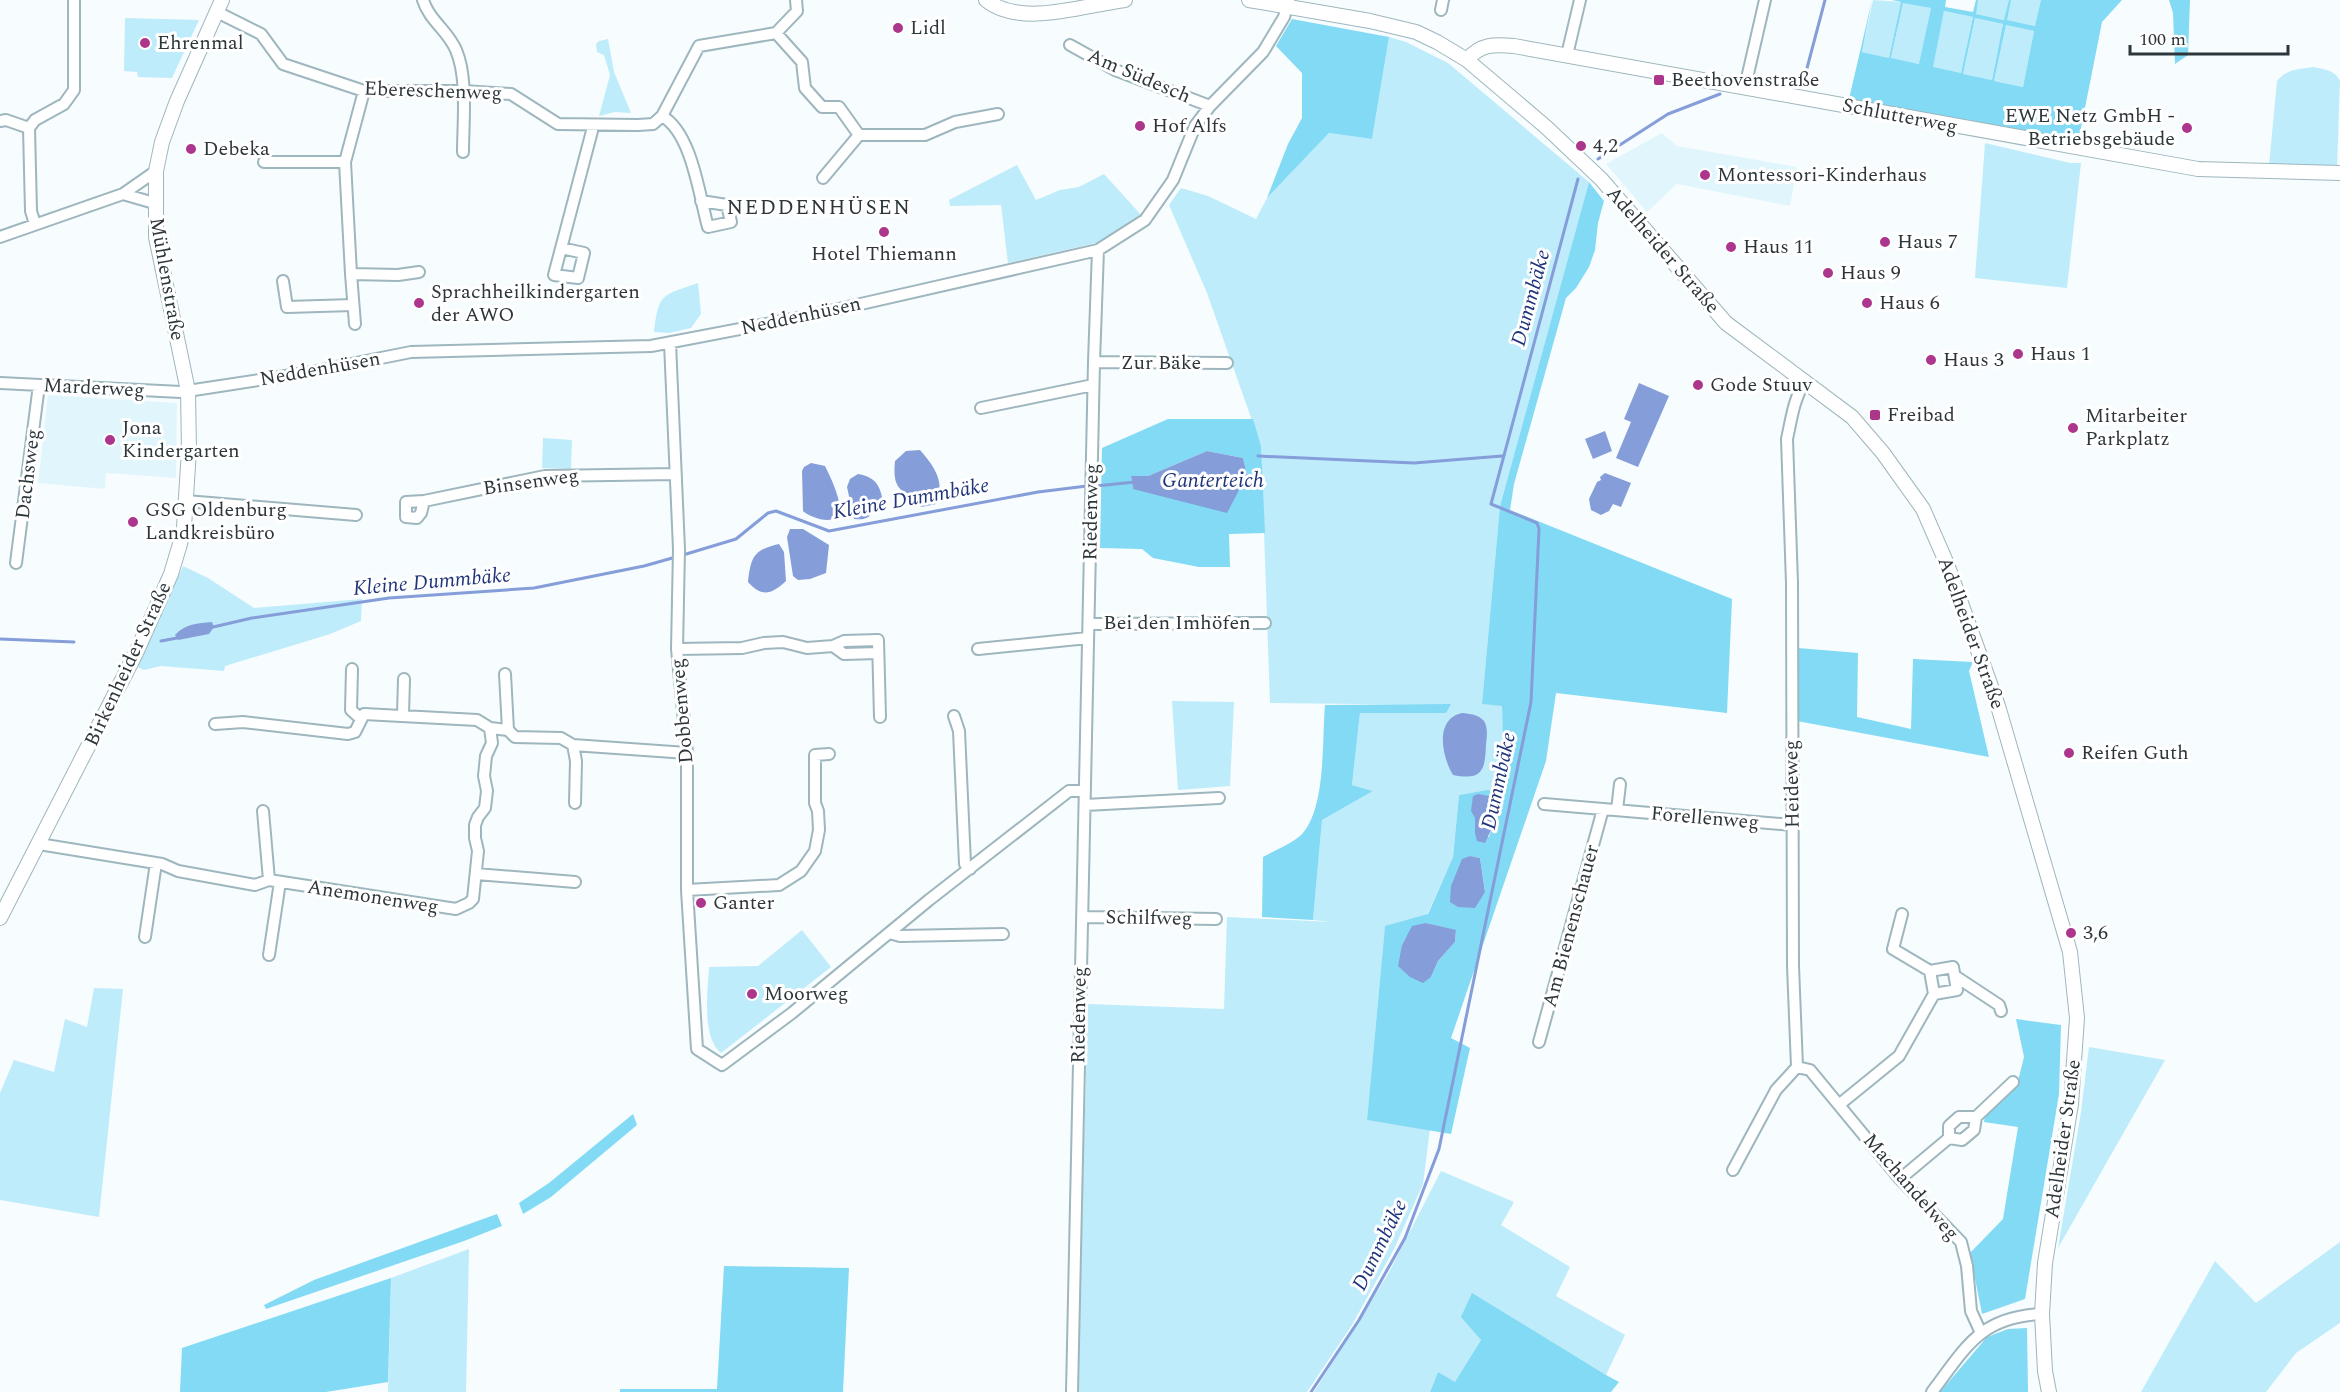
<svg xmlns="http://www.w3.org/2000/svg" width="2340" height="1392" font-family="Spectral,serif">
	<rect width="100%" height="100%" fill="#f7fcfe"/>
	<path fill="#e1f6fc" d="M1662 133 1677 146 1797 167 1790 206 1677 184 1647 212 1606 164Z
		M48 395 177 403 176 478 106 473 105 489 38 483Z"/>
	<path fill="#beecfb" d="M1873 0 1901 2 1889 58 1862 52Z
		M1978 0H2009L2005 20 1975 14Z
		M2011 0H2041L2036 26 2006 20Z
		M1903 2 1931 8 1920 64 1891 59Z
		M1944 11 1973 17 1961 73 1932 68Z
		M125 18 199 20 172 78 138 77 137 72 124 71Z
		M1975 18 2003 24 1992 80 1963 74Z
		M2006 25 2034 31 2023 87 1994 81Z
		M1389 37 1406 42 1448 63 1589 182 1500 506 1482 704 1502 705 1504 787 1459 795 1453 857 1427 915 1385 927 1367 1120 1430 1129 1423 1184 1394 1249 1352 1325 1307 1392H1077L1088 1004 1224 1009 1227 917 1332 922 1313 920 1322 820 1373 791 1352 785 1360 713H1445L1450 705 1270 703 1261 446 1207 293 1169 205 1181 188 1208 196 1256 219 1267 198 1329 133 1372 139Z
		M608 39 614 72 631 113 615 112 599 116 610 75 604 55 597 52 596 44 599 41Z
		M2313 67C2324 69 2335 70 2340 81L2337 167 2269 165 2277 81C2286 69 2300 69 2313 67Z
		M1985 143 2070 163H2081L2067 288 1975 278Z
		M1017 165 1036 200 1060 190 1079 187 1104 174 1142 216 1096 243 1008 263 1001 205 950 206 949 200Z
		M698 283 701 314 691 328 669 333 654 332C659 292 662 296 698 283Z
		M543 438 572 440 571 469 542 468Z
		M183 566 208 578 254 608 362 599 361 621 330 634 225 666 224 671 161 666 144 670 137 667C151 639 162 611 174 582 177 576 181 573 183 566Z
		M1172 701 1234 702 1230 786 1178 790Z
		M802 930 831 967 721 1053C701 1037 708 990 709 967L758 966Z
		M94 988 123 989 99 1217 0 1200V1093L14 1060 54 1072 65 1019 87 1027Z
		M2089 1047 2165 1060 2058 1248 2081 1112Z
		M1441 1171 1514 1202 1501 1225 1570 1267 1556 1296 1625 1335 1606 1375 1472 1294 1481 1340 1455 1383 1438 1372 1430 1392H1314L1388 1274Z
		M2340 1242V1323L2296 1353 2266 1392H2141L2215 1261 2256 1303Z
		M469 1249 466 1392H388L391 1278Z"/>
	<path fill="#82daf4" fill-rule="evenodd" d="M1872 0 1862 52 1889 58 1901 2 1892 0H1946L1945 7 1973 12 1976 0H1978L1976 14 2004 20 2009 0H2011L2007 20 2035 26 2041 0H2122L2102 22 2080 133 2052 137 1849 99ZM1903 3 1931 8 1919 64 1891 58ZM1944 11 1973 17 1961 73 1933 67ZM1975 18 2003 24 1992 80 1963 74ZM2006 25 2034 31 2023 87 1994 81Z
		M2169 0H2190L2188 55 2175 64 2173 13Z
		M1292 19 1389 37 1372 139 1329 133 1267 198 1288 144 1302 118V73L1276 46Z
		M1589 182 1604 201 1598 223 1595 250 1589 267 1576 288 1566 298 1514 484 1510 510 1732 599 1727 713 1556 693 1546 761 1451 1038 1470 1048 1451 1134 1367 1120 1385 926 1428 914 1453 857 1459 795 1504 787 1502 706 1482 704 1500 506ZM1500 798 1489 837 1475 833V818ZM1469 856 1480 858 1485 891 1477 902ZM1426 923 1456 931 1455 942 1438 961 1431 977 1402 945 1407 936Z
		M1168 419H1253L1261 446 1265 533 1229 534 1230 567H1199L1153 558 1142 549 1100 548 1102 448ZM1207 451 1243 458 1247 475 1133 489 1131 476H1148Z
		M1798 648 1858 653 1857 717 1911 729 1913 659 1973 662 1969 671 1989 757 1797 721Z
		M1451 704 1446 713H1360L1352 785 1373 791 1322 820 1313 920 1262 917 1263 857C1275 850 1294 843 1303 833 1326 806 1322 740 1325 705Z
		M2016 1019 2061 1025 2059 1094 2025 1299 1982 1314 1970 1253 2003 1219 2018 1127 1984 1122 1985 1115 2017 1085 2024 1057Z
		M633 1114 637 1125 551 1197 523 1214 519 1203 549 1183Z
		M497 1214 502 1226 464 1241 266 1309 264 1305 314 1280Z
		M724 1266 849 1268 843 1392H620V1389H717Z
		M391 1278 388 1382 326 1392H180L182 1348Z
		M1472 1293 1606 1375 1619 1382 1611 1392H1430L1438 1372 1455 1382 1481 1340 1461 1317Z
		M2027 1328 2028 1392H1940L1987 1337 2008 1329Z"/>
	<path fill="#859dd9" d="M1639 383 1669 396 1638 467 1616 458 1631 422 1624 419Z
		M1605 431 1612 451 1593 459 1585 439Z
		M920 450C934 466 946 482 936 504L921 507C902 488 892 492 895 461L906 451Z
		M1207 451 1243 458 1247 475 1227 513 1133 489 1131 476H1148Z
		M811 463 825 466C831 478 838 493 840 507 841 528 812 519 803 511L802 471 804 467Z
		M1605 473 1631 483 1621 507 1613 504 1609 511 1601 515 1591 510 1589 499 1597 482 1601 480 1600 477Z
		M858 474C880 478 881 490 884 509L874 511C868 519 864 520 854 519L847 487 850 479Z
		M790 529H803L829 545 826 573 810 579 798 580 793 576 787 537Z
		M779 544 784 552 786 581C772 594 762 598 748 582 751 557 753 550 779 544Z
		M212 622 214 627 209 634 178 640 175 635C185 624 198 623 212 622Z
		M1462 713C1470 714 1478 714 1484 721 1488 727 1487 737 1486 744 1485 770 1483 781 1453 775 1442 757 1434 719 1462 713Z
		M1478 794 1500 798 1493 826 1485 843 1477 841 1475 833V818L1471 811 1473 796Z
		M1470 856 1480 858 1485 892 1475 908 1458 907 1450 902 1451 886 1462 859Z
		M1426 923 1456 930 1455 942 1438 961 1431 977 1423 983 1410 977 1398 966 1402 945 1412 926Z"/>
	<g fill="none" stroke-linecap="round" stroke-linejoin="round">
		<path stroke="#859dd9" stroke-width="3" d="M1802 87 1825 0
			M1598 159 1668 114 1720 94
			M1258 456 1414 463 1502 456
			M1096 486 1135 482
			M683 555 736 539 768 513 776 511 829 531 1038 492 1087 486
			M213 627 252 618 389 598 534 588 644 566 676 557
			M0 639 74 642
			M161 641 177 638
			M1311 1392 1359 1320 1405 1238 1439 1149 1531 702 1539 529 1537 523 1491 504 1578 179"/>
		<defs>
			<path id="minor" d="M423 0C429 20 448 31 456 50 468 77 463 123 463 152
				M1441 10 1443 0
				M217 12 261 34 283 64 364 91H463L511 94 558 124 638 125 653 124 662 116 699 46 776 33 797 11 796 0
				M776 33 802 62 805 88 822 107H839L859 135 823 178
				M1070 45 1115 70 1210 106
				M1567 55 1580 0
				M1745 87 1765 0
				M364 91 345 162 351 274 398 275 419 272
				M662 116C692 133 699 195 708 227L731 222 727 205 701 201
				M0 121 6 120 29 128
				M859 135H925L955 122 998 114
				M264 162H345
				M123 194 154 203
				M35 224 31 211 29 128 35 120 64 104 74 90V0
				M0 237 123 194 156 171
				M561 248 584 253 578 278 554 275 592 131V125
				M351 274 355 324
				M283 281 287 307 353 305
				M670 343 679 549 677 649 687 753V890L697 1049 722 1065 792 1013 929 900 1069 791H1085
				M1094 362 1227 363
				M0 383 181 392 311 372 411 352 651 346 808 316 1098 250 1145 220 1173 180 1195 126 1210 106 1263 52 1284 17 1289 0
				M981 408 1093 385
				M186 501 356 515
				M424 501 545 476 675 474
				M424 501 421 513 417 518 406 517V502Z
				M16 563 39 385
				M1089 624 1265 623
				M833 646 844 654 878 653
				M677 649 742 648 764 643 783 642 807 648 833 646 844 641 878 640 880 717
				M978 649 1088 638
				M352 669 351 710 360 718
				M505 674 508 730
				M403 715 404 679
				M954 716 959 731 965 864 970 869
				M215 724 243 722 348 734 355 732 364 714 477 720 490 728 508 730 515 737 561 738 573 745 687 753
				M573 745 576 761 575 803
				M1544 804 1793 825
				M1085 805 1219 798
				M1617 810 1620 784
				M263 811 269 880
				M39 844 162 864 178 871 255 885 269 880 456 909 469 903 473 899 478 851 475 838V825L478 817 485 808 487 791 484 776 486 756 492 743 490 728
				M476 874 575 882
				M687 890 779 885 801 871 815 851 819 830 818 811 815 803V755L829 754
				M1902 914 1893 949 1930 971
				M1082 917 1216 919
				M889 933 900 936 1003 934
				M145 937 156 863
				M269 955 280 882
				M1955 976 1999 1005 2001 1011
				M1539 1042 1603 809
				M1797 1067 1810 1070 1900 1179 1961 1242 1967 1266 1971 1311 1981 1333
				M1840 1104 1899 1056 1934 994 1930 971 1953 967 1957 990 1934 994
				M1949 1138V1126L1959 1117H1976L2013 1082
				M1733 1170 1776 1090 1797 1067 1793 966 1792 583 1787 439C1791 421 1794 397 1805 382
				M1900 1179 1949 1138 1962 1140 1974 1130 1976 1117
				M1072 1392 1094 362 1098 250
				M1932 1392C1966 1347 1980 1317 2042 1314"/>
			<path id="tertiary" d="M986 0C1021 28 1084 5 1125 0
				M1249 0 1370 21 1416 32 1437 42 1467 60 1546 127 1601 179 1726 323 1852 417 1883 453 1923 509 1947 564 1998 706 2070 952 2077 1018 2071 1104 2045 1263 2042 1314 2045 1371 2049 1392
				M1467 60C1480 44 1494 44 1514 46L2198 169 2340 173
				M0 918 136 653 171 574 180 544 184 527 189 451 188 391 156 237V171L162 142 177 101 222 0"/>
		</defs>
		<use href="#minor" stroke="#9eb6be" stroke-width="14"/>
		<use href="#tertiary" stroke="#9eb6be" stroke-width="16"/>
		<use href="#minor" stroke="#fff" stroke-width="10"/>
		<use href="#tertiary" stroke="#fff" stroke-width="14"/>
	</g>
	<g fill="#ad368d" stroke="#fff" stroke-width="2">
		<circle cx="898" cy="28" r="6"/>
		<circle cx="145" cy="43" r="6"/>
		<rect x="1653" y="74" width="12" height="12" rx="3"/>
		<circle cx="1140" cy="126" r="6"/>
		<circle cx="2187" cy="128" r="6"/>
		<circle cx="1581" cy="146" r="6"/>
		<circle cx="191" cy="149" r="6"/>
		<circle cx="1705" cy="175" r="6"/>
		<circle cx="884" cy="232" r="6"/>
		<circle cx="1885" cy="242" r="6"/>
		<circle cx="1731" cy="247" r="6"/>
		<circle cx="1828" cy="273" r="6"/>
		<circle cx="419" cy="303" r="6"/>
		<circle cx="1867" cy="303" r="6"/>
		<circle cx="2018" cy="354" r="6"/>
		<circle cx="1931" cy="360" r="6"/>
		<circle cx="1698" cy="385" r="6"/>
		<rect x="1869" y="409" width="12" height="12" rx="3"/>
		<circle cx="2073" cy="428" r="6"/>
		<circle cx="110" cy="440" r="6"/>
		<circle cx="133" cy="522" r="6"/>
		<circle cx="2069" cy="753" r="6"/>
		<circle cx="701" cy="903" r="6"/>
		<circle cx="2071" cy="933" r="6"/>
		<circle cx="752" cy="994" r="6"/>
	</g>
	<g text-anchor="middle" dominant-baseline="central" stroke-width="6" stroke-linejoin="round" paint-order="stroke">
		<g font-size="20" fill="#2d373b" stroke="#fff" text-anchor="start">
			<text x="910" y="28">Lidl</text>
			<text x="157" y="43">Ehrenmal</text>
			<text x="1671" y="80">Beethovenstraße</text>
			<text x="2175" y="116" text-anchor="end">EWE Netz GmbH -<tspan x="2175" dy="23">Betriebsgebäude</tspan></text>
			<text x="1152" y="126">Hof Alfs</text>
			<text x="1593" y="146">4,2</text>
			<text x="203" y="149">Debeka</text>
			<text x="1717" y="175">Montessori-Kinderhaus</text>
			<text x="1897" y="242">Haus 7</text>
			<text x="1743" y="247">Haus 11</text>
			<text x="884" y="254" text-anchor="middle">Hotel Thiemann</text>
			<text x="1840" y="273">Haus 9</text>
			<text x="431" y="292">Sprachheilkindergarten<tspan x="431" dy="23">der AWO</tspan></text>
			<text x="1879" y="303">Haus 6</text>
			<text x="2030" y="354">Haus 1</text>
			<text x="1943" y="360">Haus 3</text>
			<text x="1710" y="385">Gode Stuuv</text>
			<text x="1887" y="415">Freibad</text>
			<text x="2085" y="416">Mitarbeiter<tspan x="2085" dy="23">Parkplatz</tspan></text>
			<text x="122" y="428">Jona<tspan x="122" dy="23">Kindergarten</tspan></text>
			<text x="145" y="510">GSG Oldenburg<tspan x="145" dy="23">Landkreisbüro</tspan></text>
			<text x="2081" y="753">Reifen Guth</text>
			<text x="713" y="903">Ganter</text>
			<text x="2083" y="933">3,6</text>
			<text x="764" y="994">Moorweg</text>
		</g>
		<g font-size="20" fill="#2d373b" stroke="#fff">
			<text transform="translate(1139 76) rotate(23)">Am Südesch</text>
			<text transform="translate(433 91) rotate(2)">Ebereschenweg</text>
			<text transform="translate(1900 116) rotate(11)">Schlutterweg</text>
			<text transform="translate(1663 250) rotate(49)">Adelheider Straße</text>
			<text transform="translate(167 279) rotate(80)">Mühlenstraße</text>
			<text transform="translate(801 316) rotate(-12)">Neddenhüsen</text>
			<text x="1161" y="363">Zur Bäke</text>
			<text transform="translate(320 369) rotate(-10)">Neddenhüsen</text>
			<text transform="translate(94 388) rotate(3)">Marderweg</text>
			<text transform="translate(28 474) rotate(-83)">Dachsweg</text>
			<text transform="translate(531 482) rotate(-8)">Binsenweg</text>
			<text transform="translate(1091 512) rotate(-89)">Riedenweg</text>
			<text x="1177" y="623">Bei den Imhöfen</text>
			<text transform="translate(1971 633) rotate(70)">Adelheider Straße</text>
			<text transform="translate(128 664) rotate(-65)">Birkenheider Straße</text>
			<text transform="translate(682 711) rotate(-95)">Dobbenweg</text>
			<text transform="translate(1792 784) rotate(-91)">Heideweg</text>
			<text transform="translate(1705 818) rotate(5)">Forellenweg</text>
			<text transform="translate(373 897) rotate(9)">Anemonenweg</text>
			<text transform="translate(1149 918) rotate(1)">Schilfweg</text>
			<text transform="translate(1571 926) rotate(-75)">Am Bienenschauer</text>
			<text transform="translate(1079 1015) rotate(-89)">Riedenweg</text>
			<text transform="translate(2063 1139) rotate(-82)">Adelheider Straße</text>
			<text transform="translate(1911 1187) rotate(49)">Machandelweg</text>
		</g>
		<g font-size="21" letter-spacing="1.5" fill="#2d373b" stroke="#fff">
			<text x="819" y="208">NEDDENHÜSEN</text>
		</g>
		<g font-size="21" font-style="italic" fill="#1f347a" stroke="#fff">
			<text transform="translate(1531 298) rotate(-75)">Dummbäke</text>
			<text x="1213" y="481">Ganterteich</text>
			<text transform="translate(911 499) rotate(-10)">Kleine Dummbäke</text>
			<text transform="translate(432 582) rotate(-5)">Kleine Dummbäke</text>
			<text transform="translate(1499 781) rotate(-78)">Dummbäke</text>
			<text transform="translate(1380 1245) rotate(-64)">Dummbäke</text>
		</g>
	</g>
	<path d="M2130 45v9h158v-9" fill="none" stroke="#2d373b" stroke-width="3"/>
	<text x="2139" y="45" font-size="18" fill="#2d373b" stroke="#ffffff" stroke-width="4.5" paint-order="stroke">100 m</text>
</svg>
